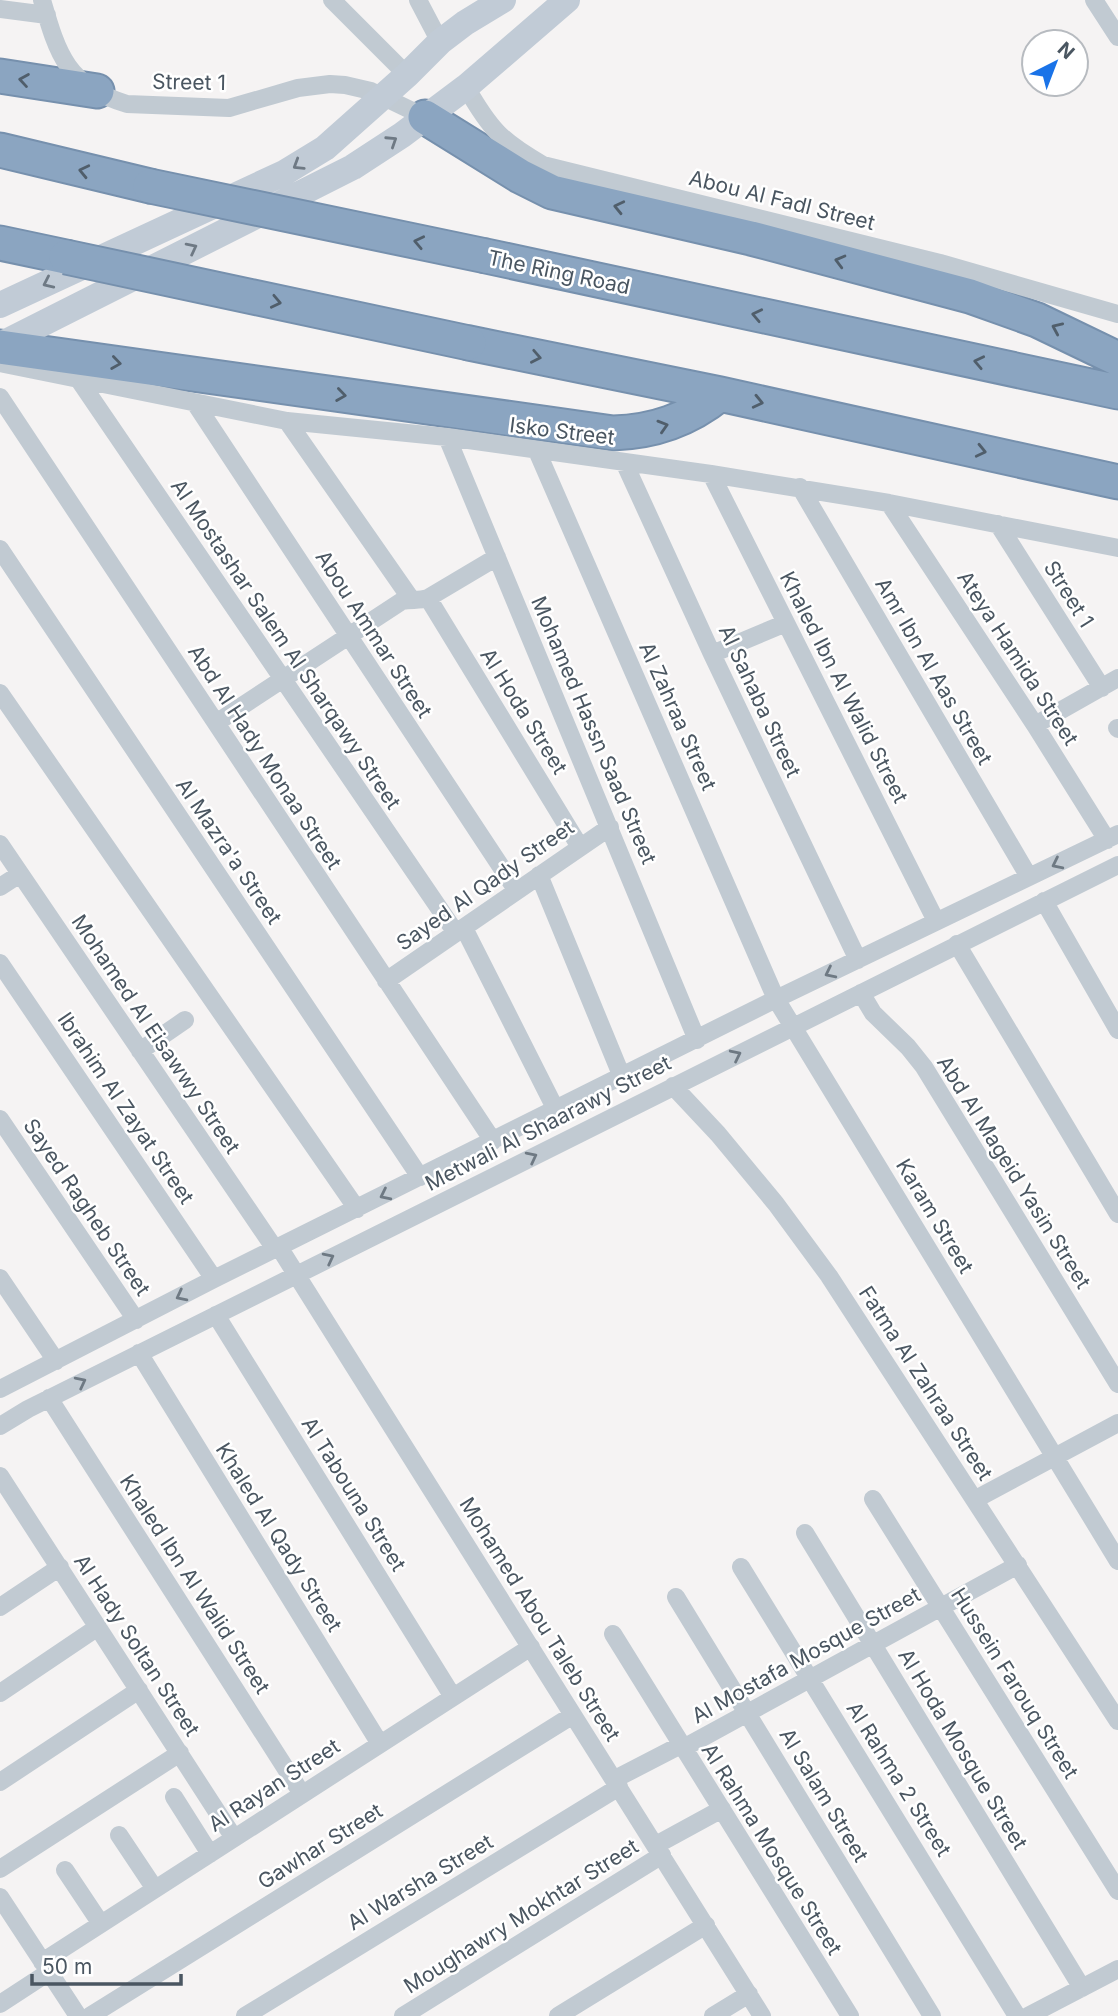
<svg xmlns="http://www.w3.org/2000/svg" width="1118" height="2016" font-family="Inter,sans-serif">
	<rect width="100%" height="100%" fill="#f5f3f3"/>
	<g fill="none" stroke-linecap="round" stroke-linejoin="round">
		<defs>
			<path id="highway" d="M0 76 97 91
				M425 117 520 176 552 192 751 238 970 296 1037 320 1118 359
				M0 150 150 186
				M0 243 66 257
				M486 256 1118 392
				M469 343 720 394 1118 482
				M0 347 613 433C654 432 688 420 720 394"/>
		</defs>
		<use href="#highway" stroke="#7690ad" stroke-width="37"/>
		<path stroke="#c1cad2" stroke-width="18" d="M42 0C58 55 67 86 127 104L229 108 298 88 330 84 345 85 371 91 425 117
			M332 0 407 75
			M418 0 440 42
			M1094 0 1118 37
			M0 9 47 15
			M466 87C490 129 501 141 543 165L940 263 1118 314
			M0 363 287 421 447 437 711 474 889 503 1118 548
			M79 380 456 933
			M0 397 493 1141
			M195 403 517 891
			M287 421 411 599
			M447 437 697 1040
			M537 451 776 999 1118 1561
			M624 462 712 654 858 960
			M711 474 936 921
			M800 487 1029 877
			M889 503 1035 725 1107 840
			M998 524 1102 688
			M0 549 420 1177
			M428 598 580 847
			M712 654 786 623
			M0 693 357 1209
			M216 723 402 601C412 599 419 601 428 598L497 557
			M1035 725 1118 678
			M1117 728 1118 729
			M0 844 275 1249
			M539 875 622 1077
			M0 887 20 874
			M1044 901 1118 1030
			M464 928 556 1110
			M957 944 1118 1214
			M0 963 214 1279
			M386 981 610 827
			M861 993 873 1013 908 1047 924 1067 1118 1384
			M140 1051 185 1020
			M673 1086 718 1134 776 1204 829 1276 1118 1721
			M0 1119 136 1320
			M279 1247 762 2016
			M0 1278 56 1361
			M216 1315 453 1697
			M139 1353 380 1744
			M0 1389 214 1279 776 999 1118 834
			M49 1398 302 1794
			M0 1426 28 1409 1118 865
			M0 1476 234 1838
			M873 1499 1118 1891
			M976 1499 1118 1423
			M805 1533 1082 1988
			M741 1567 1017 2016
			M676 1597 932 2016
			M0 1607 60 1567
			M613 1634 850 2016
			M0 1693 98 1627
			M615 1779 675 1748 689 1745 1018 1565
			M0 1782 139 1690
			M174 1797 210 1854
			M119 1835 155 1889
			M656 1845 722 1809
			M0 1869 180 1753
			M65 1870 101 1924
			M0 1897 78 2016
			M42 1962 531 1647
			M0 2004 49 1972
			M90 2016 573 1715
			M245 2016 619 1787
			M403 2016 662 1855
			M558 2016 706 1925
			M713 2016 749 1994
			M1028 2016 1118 1969"/>
		<path stroke="#c1cbd6" stroke-width="26" d="M0 305 284 173 325 148 407 75 440 42 465 23 503 0
			M0 345 353 167 402 135 466 87 567 0"/>
		<use href="#highway" stroke="#8ba5c1" stroke-width="33"/>
		<defs>
			<path id="highway-bridge" d="M150 186 486 256
				M66 257 469 343"/>
		</defs>
		<use href="#highway-bridge" stroke="#7690ad" stroke-width="37" stroke-linecap="butt"/>
		<use href="#highway-bridge" stroke="#8ba5c1" stroke-width="33"/>
	</g>
	<defs><path id="oneway-chevron" d="M-2-3.5L2.5 0L-2 3.5" fill="none" stroke-width="1.6" stroke-linecap="round" stroke-linejoin="round" transform="scale(1.75)"/></defs>
	<g stroke="#505e6b">
		<use href="#oneway-chevron" transform="translate(24 80) rotate(-171)"/>
		<use href="#oneway-chevron" transform="translate(84 171) rotate(-167)"/>
		<use href="#oneway-chevron" transform="translate(619 207) rotate(-167)"/>
		<use href="#oneway-chevron" transform="translate(419 242) rotate(-168)"/>
		<use href="#oneway-chevron" transform="translate(840 261) rotate(-165)"/>
		<use href="#oneway-chevron" transform="translate(276 302) rotate(12)"/>
		<use href="#oneway-chevron" transform="translate(757 315) rotate(-168)"/>
		<use href="#oneway-chevron" transform="translate(1057 328) rotate(-156)"/>
		<use href="#oneway-chevron" transform="translate(536 357) rotate(11)"/>
		<use href="#oneway-chevron" transform="translate(979 362) rotate(-168)"/>
		<use href="#oneway-chevron" transform="translate(116 363) rotate(8)"/>
		<use href="#oneway-chevron" transform="translate(341 395) rotate(8)"/>
		<use href="#oneway-chevron" transform="translate(758 402) rotate(13)"/>
		<use href="#oneway-chevron" transform="translate(663 426) rotate(-17)"/>
		<use href="#oneway-chevron" transform="translate(981 451) rotate(13)"/>
	</g>
	<g stroke="#6e7984">
		<use href="#oneway-chevron" transform="translate(392 141) rotate(-33)"/>
		<use href="#oneway-chevron" transform="translate(298 165) rotate(148)"/>
		<use href="#oneway-chevron" transform="translate(192 248) rotate(-27)"/>
		<use href="#oneway-chevron" transform="translate(48 283) rotate(155)"/>
	</g>
	<g stroke="#6e7983">
		<use href="#oneway-chevron" transform="translate(1057 864) rotate(154)"/>
		<use href="#oneway-chevron" transform="translate(830 973) rotate(154)"/>
		<use href="#oneway-chevron" transform="translate(736 1055) rotate(-26)"/>
		<use href="#oneway-chevron" transform="translate(532 1157) rotate(-27)"/>
		<use href="#oneway-chevron" transform="translate(385 1195) rotate(154)"/>
		<use href="#oneway-chevron" transform="translate(329 1258) rotate(-27)"/>
		<use href="#oneway-chevron" transform="translate(181 1296) rotate(153)"/>
		<use href="#oneway-chevron" transform="translate(81 1382) rotate(-27)"/>
	</g>
	<g text-anchor="middle" dominant-baseline="central" stroke-width="5" stroke-linejoin="round" paint-order="stroke">
		<g font-size="21" fill="#4a5661" stroke="#fff">
			<text transform="translate(189 82) rotate(1)">Street 1</text>
			<text transform="translate(782 200) rotate(14)">Abou Al Fadl Street</text>
			<text transform="translate(559 272) rotate(12)">The Ring Road</text>
			<text transform="translate(562 431) rotate(7)">Isko Street</text>
			<text transform="translate(1069 594) rotate(58)">Street 1</text>
			<text transform="translate(374 634) rotate(57)">Abou Ammar Street</text>
			<text transform="translate(286 644) rotate(56)">Al Mostashar Salem Al Sharqawy Street</text>
			<text transform="translate(1018 658) rotate(57)">Ateya Hamida Street</text>
			<text transform="translate(934 671) rotate(60)">Amr Ibn Al Aas Street</text>
			<text transform="translate(844 687) rotate(63)">Khaled Ibn Al Walid Street</text>
			<text transform="translate(760 701) rotate(65)">Al Sahaba Street</text>
			<text transform="translate(524 711) rotate(58)">Al Hoda Street</text>
			<text transform="translate(678 716) rotate(66)">Al Zahraa Street</text>
			<text transform="translate(594 730) rotate(67)">Mohamed Hassn Saad Street</text>
			<text transform="translate(265 757) rotate(57)">Abd Al Hady Monaa Street</text>
			<text transform="translate(229 851) rotate(56)">Al Mazra'a Street</text>
			<text transform="translate(485 885) rotate(-35)">Sayed Al Qady Street</text>
			<text transform="translate(156 1034) rotate(56)">Mohamed Al Eisawwy Street</text>
			<text transform="translate(126 1108) rotate(56)">Ibrahim Al Zayat Street</text>
			<text transform="translate(548 1123) rotate(-27)">Metwali Al Shaarawy Street</text>
			<text transform="translate(1014 1172) rotate(58)">Abd Al Mageid Yasin Street</text>
			<text transform="translate(87 1207) rotate(56)">Sayed Ragheb Street</text>
			<text transform="translate(935 1216) rotate(59)">Karam Street</text>
			<text transform="translate(926 1383) rotate(57)">Fatma Al Zahraa Street</text>
			<text transform="translate(354 1494) rotate(58)">Al Tabouna Street</text>
			<text transform="translate(279 1537) rotate(58)">Khaled Al Qady Street</text>
			<text transform="translate(195 1584) rotate(57)">Khaled Ibn Al Walid Street</text>
			<text transform="translate(540 1619) rotate(58)">Mohamed Abou Taleb Street</text>
			<text transform="translate(137 1645) rotate(57)">Al Hady Soltan Street</text>
			<text transform="translate(806 1655) rotate(-29)">Al Mostafa Mosque Street</text>
			<text transform="translate(1015 1683) rotate(58)">Hussein Farouq Street</text>
			<text transform="translate(963 1749) rotate(59)">Al Hoda Mosque Street</text>
			<text transform="translate(899 1779) rotate(58)">Al Rahma 2 Street</text>
			<text transform="translate(274 1785) rotate(-33)">Al Rayan Street</text>
			<text transform="translate(824 1795) rotate(59)">Al Salam Street</text>
			<text transform="translate(320 1846) rotate(-32)">Gawhar Street</text>
			<text transform="translate(772 1849) rotate(58)">Al Rahma Mosque Street</text>
			<text transform="translate(420 1882) rotate(-31)">Al Warsha Street</text>
			<text transform="translate(521 1916) rotate(-32)">Moughawry Mokhtar Street</text>
		</g>
	</g>
	<g transform="translate(1055 63) rotate(42)"><circle r="33" fill="#ffffff" stroke="#b7bbc0" stroke-width="2"/>
	<path d="M0-5L12 26L0 18L-12 26Z" fill="#1a73e8"/>
	<text y="-10" font-size="19" font-weight="bold" text-anchor="middle" fill="#4a5661">N</text>
	</g>
	<path d="M32 1974v10h149v-10" fill="none" stroke="#4a5661" stroke-width="3.5"/>
	<text x="42" y="1974" font-size="21" fill="#4a5661" stroke="#ffffff" stroke-width="5" paint-order="stroke">50 m</text>
</svg>
